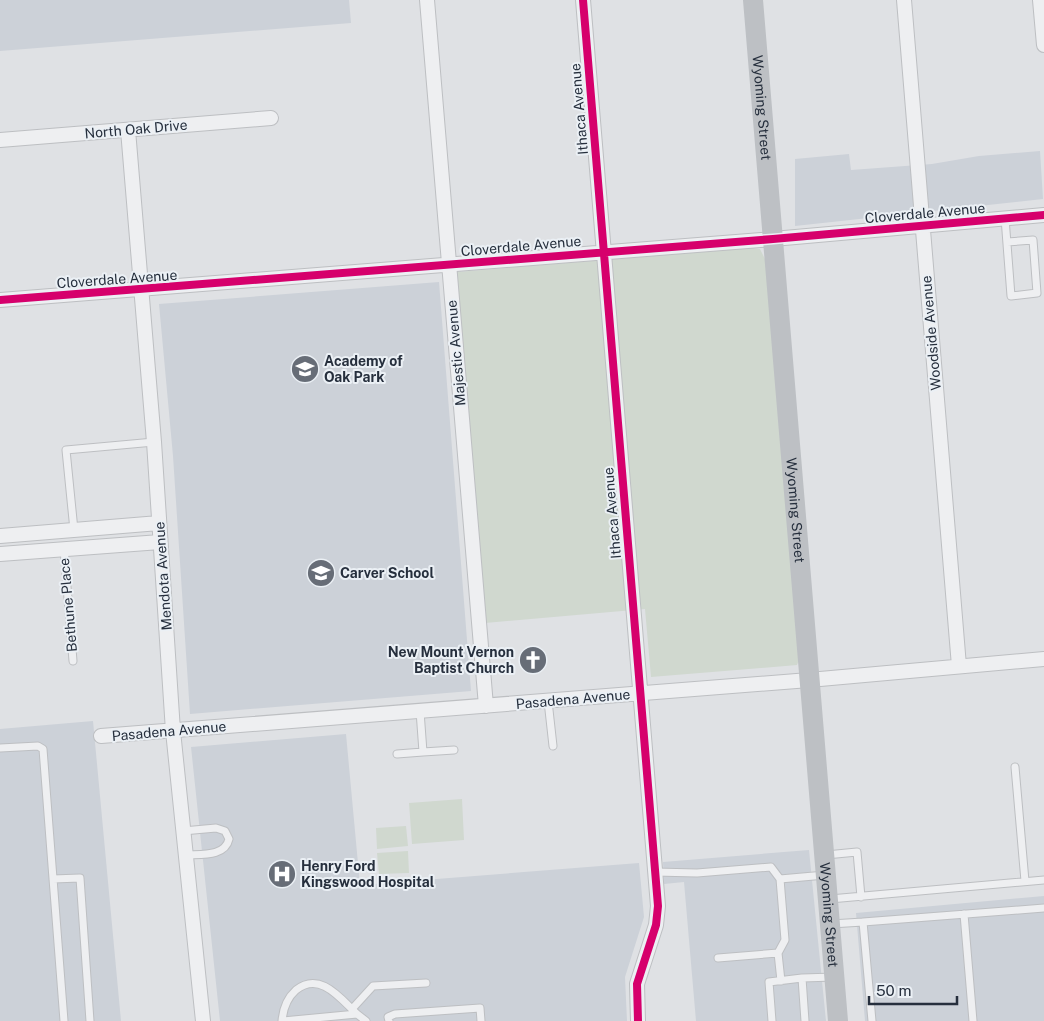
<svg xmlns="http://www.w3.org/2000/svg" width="1044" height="1021" font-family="'Public Sans',sans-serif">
	<rect width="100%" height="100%" fill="#dfe1e4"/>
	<path fill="#ccd1d8" d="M0 0H349L351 23 0 51Z
		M1040 151 1043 199 795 226V159L849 154 851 170 932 164 979 156Z
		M439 282 471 691 190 714 173 456 159 304Z
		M93 721 121 1021H0V729Z
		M346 734 360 885 639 863 644 917 625 977 627 1021H220L191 747Z
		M809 850 826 1021H696L684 882 664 884 663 862Z
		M1044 896V1021H865L856 913Z"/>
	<path fill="#d0d8cf" d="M752 248 760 249 766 261 799 660 797 665 651 677 645 609 485 623 457 272Z
		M462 799 464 840 412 844 409 803Z
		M406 826 408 846 377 849 376 828Z
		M408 851 409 873 379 874 377 853Z"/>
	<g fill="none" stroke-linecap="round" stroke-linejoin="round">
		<defs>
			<path id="lane" d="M1005 218 1011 296 1037 293 1033 240 1007 242
				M74 530 66 450 154 442
				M64 549 73 661
				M548 701 553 746
				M420 711 423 752 454 750
				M0 748 38 746 43 749 64 1021
				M397 754 423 752
				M1015 767 1025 881
				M183 831 216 828 225 831 229 839C225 857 201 854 186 855
				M826 855 857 852 861 897
				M655 872 697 873 771 867 780 879
				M53 879 80 878 90 1021
				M830 899 1044 880
				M964 914 973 1021
				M831 924 863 922
				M718 958 778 953
				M802 978 834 977
				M781 981 778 953 785 940 780 879 825 875
				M352 1009 373 986 426 983
				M282 1021C283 1009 287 998 296 990 320 971 340 998 357 1014
				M283 1021 357 1014 366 1021
				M389 1021 388 1017 395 1014 480 1008 481 1021
				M772 1021 769 982 802 978 805 1021
				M872 1021 863 922 1044 908"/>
			<path id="street" d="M427 0 486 706
				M583 0 658 906 656 925 637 984 638 1021
				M904 0 959 666
				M1040 0 1044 45
				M128 130 154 442 173 731 203 1021
				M0 140 271 118
				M0 300 773 239 1044 215
				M0 536 159 523
				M0 554 160 542
				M101 736 809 680 1044 659"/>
		</defs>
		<use href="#lane" stroke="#bdbfc2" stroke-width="9"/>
		<use href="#street" stroke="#bdbfc2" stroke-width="16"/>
		<use href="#lane" stroke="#eeeff1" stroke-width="7"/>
		<use href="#street" stroke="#eeeff1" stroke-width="14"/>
		<path stroke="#bdc0c4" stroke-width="20" id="s1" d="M753 0 838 1021"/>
		<defs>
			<path id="cycleway" d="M583 0 658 906 656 925 637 984 638 1021
				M0 300 773 239 1044 215"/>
		</defs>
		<use href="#cycleway" stroke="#ebf0f5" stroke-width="11"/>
		<use href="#cycleway" stroke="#d6006c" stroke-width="8"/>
	</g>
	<defs>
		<symbol id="school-disc" viewBox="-11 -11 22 22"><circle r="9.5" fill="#676d77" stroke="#ebf0f5"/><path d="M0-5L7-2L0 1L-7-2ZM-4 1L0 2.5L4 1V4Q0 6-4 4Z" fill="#fff"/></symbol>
		<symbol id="church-disc" viewBox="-11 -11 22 22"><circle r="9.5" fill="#676d77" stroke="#ebf0f5"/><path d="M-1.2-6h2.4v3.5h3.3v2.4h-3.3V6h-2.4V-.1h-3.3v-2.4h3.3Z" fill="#fff"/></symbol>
		<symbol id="hospital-disc" viewBox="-11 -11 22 22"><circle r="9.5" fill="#676d77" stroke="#ebf0f5"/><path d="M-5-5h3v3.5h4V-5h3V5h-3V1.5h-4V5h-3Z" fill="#fff"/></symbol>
	</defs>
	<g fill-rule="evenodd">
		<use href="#school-disc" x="289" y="353" width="32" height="32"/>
		<use href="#school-disc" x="305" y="557" width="32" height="32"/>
		<use href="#church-disc" x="517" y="644" width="32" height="32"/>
		<use href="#hospital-disc" x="266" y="858" width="32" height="32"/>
	</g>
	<g text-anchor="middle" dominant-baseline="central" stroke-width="4" stroke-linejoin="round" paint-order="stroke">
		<g font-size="14" fill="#262f3d" stroke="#ebf0f5">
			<text stroke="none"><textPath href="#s1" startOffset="108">Wyoming Street</textPath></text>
			<text transform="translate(579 109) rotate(-95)">Ithaca Avenue</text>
			<text transform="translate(136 129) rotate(-5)">North Oak Drive</text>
			<text transform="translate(925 213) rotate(-5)">Cloverdale Avenue</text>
			<text transform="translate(521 246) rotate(-5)">Cloverdale Avenue</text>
			<text transform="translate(117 279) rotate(-4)">Cloverdale Avenue</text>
			<text transform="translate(931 333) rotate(-95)">Woodside Avenue</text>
			<text transform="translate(456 353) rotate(-95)">Majestic Avenue</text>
			<text stroke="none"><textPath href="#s1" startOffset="512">Wyoming Street</textPath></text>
			<text transform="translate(612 513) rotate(-95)">Ithaca Avenue</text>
			<text transform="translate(163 576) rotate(-94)">Mendota Avenue</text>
			<text transform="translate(68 605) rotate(-95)">Bethune Place</text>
			<text transform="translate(573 699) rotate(-5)">Pasadena Avenue</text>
			<text transform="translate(169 731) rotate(-5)">Pasadena Avenue</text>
			<text stroke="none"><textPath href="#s1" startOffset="918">Wyoming Street</textPath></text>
		</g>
		<g font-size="14" font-weight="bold" fill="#262f3d" stroke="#ebf0f5" text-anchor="start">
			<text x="324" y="361">Academy of<tspan x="324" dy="16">Oak Park</tspan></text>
			<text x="340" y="573">Carver School</text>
			<text x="514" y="652" text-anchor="end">New Mount Vernon<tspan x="514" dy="16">Baptist Church</tspan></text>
			<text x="301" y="866">Henry Ford<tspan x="301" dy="16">Kingswood Hospital</tspan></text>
		</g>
	</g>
	<path d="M869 996v8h88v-8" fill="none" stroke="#262f3d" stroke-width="2.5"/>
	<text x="876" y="996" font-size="15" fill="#262f3d" stroke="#ebf0f5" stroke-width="4" paint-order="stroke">50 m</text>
</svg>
